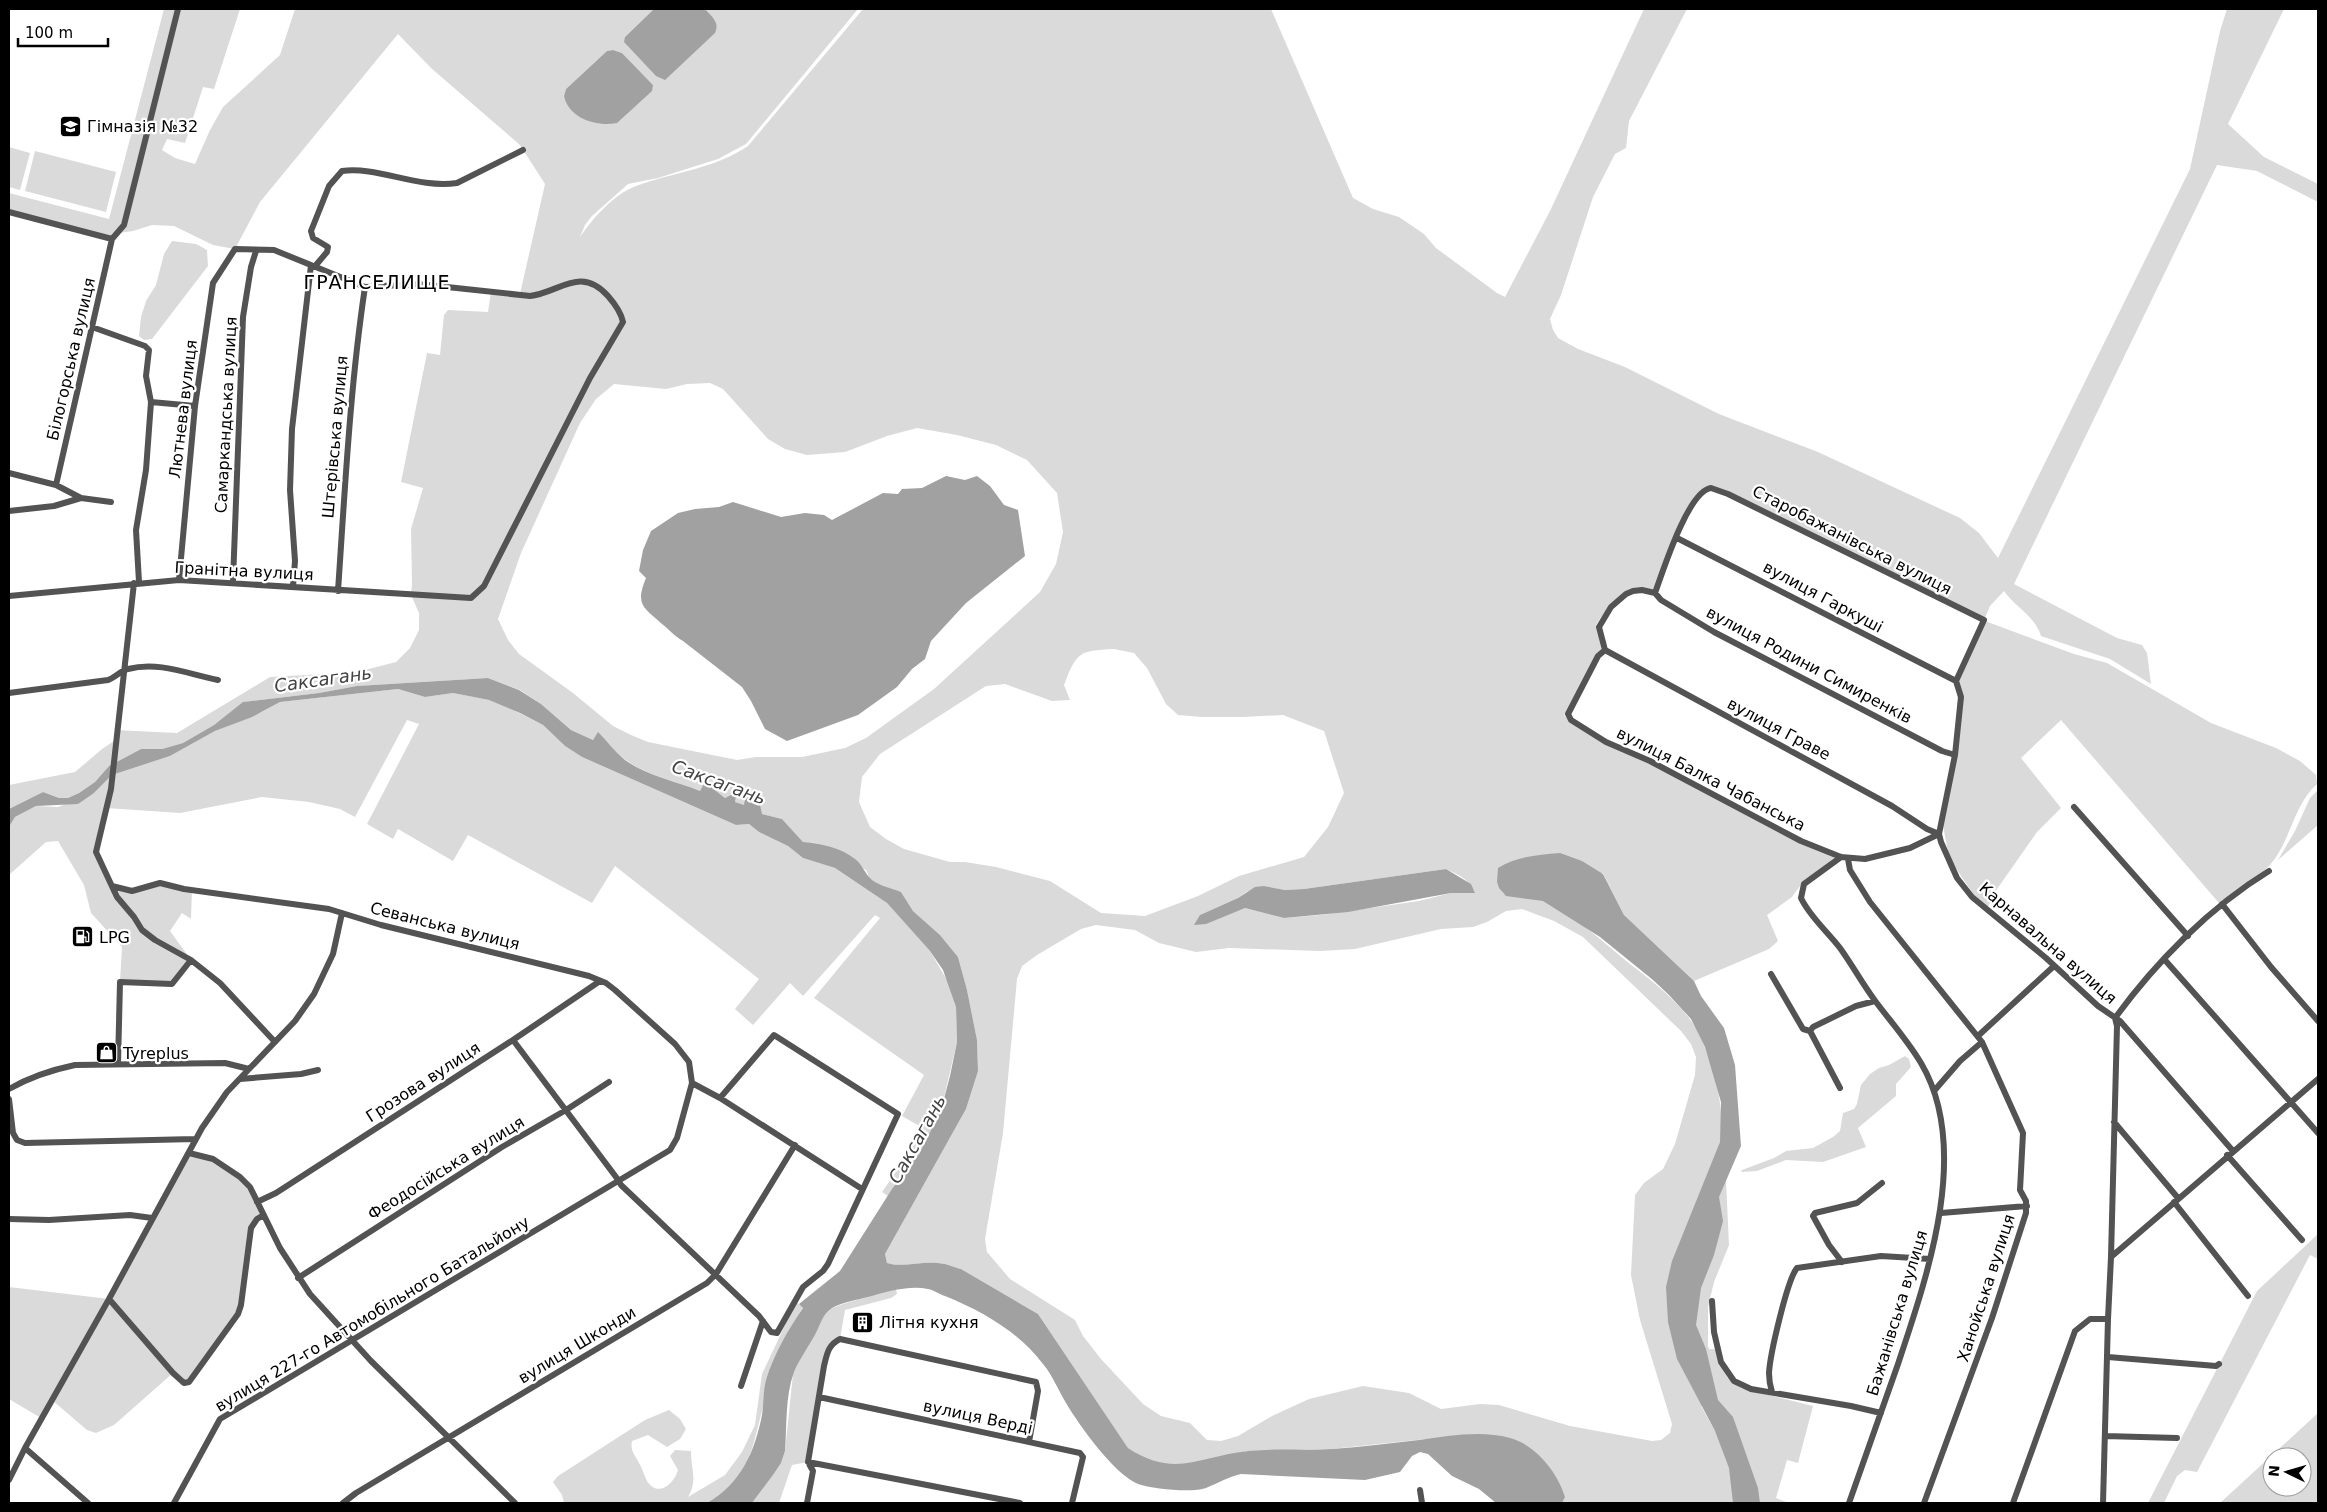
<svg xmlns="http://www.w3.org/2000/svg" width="2327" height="1512" font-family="'DejaVu Sans',sans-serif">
	<rect width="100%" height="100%" fill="#fff"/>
	<path fill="#dadada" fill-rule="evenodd" d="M164 9H240L214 89 203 87 185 143 167 139 162 150 175 158 195 164 210 130 223 107 280 55 295 9H654L625 37 716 22 705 9H858L746 144 718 159 658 178 628 184 592 216 585 225 580 237C593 218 614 194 636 186 674 172 714 169 748 146L863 9H1271L1353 198 1373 209 1399 217 1424 234 1436 248 1497 293 1505 297 1550 211 1644 9H1687L1629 121 1626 148 1615 154 1593 197 1561 295 1550 319 1553 330 1558 338 1578 349 1625 367 1719 414 1818 452 1960 518 1979 533 1998 558 2190 169 2220 31 2227 9H2284L2228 124 2264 157 2318 184V202L2257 171 2217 165 2014 584 2117 638 2142 645 2147 653 2151 684 2110 659 2041 636C2035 616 2015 607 2004 591L1990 606 1984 620 1755 507 1707 488C1681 498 1666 560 1656 586L1652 590C1630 588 1606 607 1596 625L1602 645 1601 651 1569 709 1564 715 1570 722 1835 857 1803 882 1792 897 1767 915 1778 941 1769 949 1694 981 1624 915 1603 873 1502 892 1506 895C1517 897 1533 897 1544 901 1575 915 1604 943 1630 964 1652 981 1672 996 1689 1018 1710 1045 1730 1117 1718 1149L1725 1160 1729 1245 1714 1282 1708 1307V1346L1709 1349H1716L1727 1377 1741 1388 1813 1406 1798 1463 1787 1460 1776 1498 1789 1503H1548L1426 1439 1331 1449 1247 1451 1184 1465 1162 1464 1143 1458 1128 1448 1038 1314 961 1269C953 1267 945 1263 937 1263 921 1261 902 1268 887 1263L885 1254 966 1109 978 1071 977 1040 967 990 958 957 940 935 913 911 901 892 880 885 870 879 866 870 816 843 803 842 782 819 762 814 735 802 737 793 725 798 706 782 700 791C677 781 647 776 626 760 615 753 607 742 598 733L593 740 571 730 541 704 520 690 488 678 357 686 319 693 244 702 214 725 183 743 162 749H141L109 766 95 782 79 793 68 798H59L43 792 9 809V785L75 772 102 749 114 741 115 730 177 733 270 677 357 672 396 662 410 648 419 630V613L411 595 412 584 411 529 423 488 401 482 427 353 440 355 444 315 448 310 488 312 491 292 520 294 545 184 520 145 431 68 398 34 260 202 235 249 213 245 174 226 152 225 133 231 119 233 112 239 9 212V193L109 219ZM613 50 622 53 653 85 610 124C584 123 577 117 564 96L566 89 607 51ZM710 383 723 389 768 439 785 449 807 455 845 452 887 436 917 428 957 435 996 445 1027 460 1057 493 1063 532 1056 564 1040 592 934 689 866 738 845 748 802 757H756L737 760 648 742 631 735 613 726 573 693 519 654 508 640 498 619 521 553 580 423 596 399 614 384 666 389 687 384ZM1114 649 1134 653 1147 668 1166 704 1178 715 1202 717H1242L1283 715 1324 731 1344 793 1328 827 1304 857 1239 876 1198 896 1145 916 1101 913 1050 881 996 867 965 862H950L904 849 886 839 870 827 859 802 862 777 880 754 986 686 1005 684 1052 701 1070 700 1064 685C1077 652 1078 651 1114 649ZM1446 869C1459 875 1469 879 1475 893H1451L1419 901 1321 915 1284 918 1245 908 1228 914 1200 915 1238 898 1246 892 1264 886 1285 890 1304 889ZM1522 909 1554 921 1583 937 1681 1031 1691 1044 1696 1057 1695 1075 1675 1144 1663 1169 1644 1183 1635 1195 1631 1275 1640 1320 1672 1424 1670 1433 1661 1440 1652 1441 1570 1426 1499 1405 1480 1404 1441 1409 1409 1393 1363 1386 1309 1399 1272 1416 1238 1436 1221 1441 1207 1440 1190 1423 1161 1416 1143 1404 1101 1359 1083 1336 1075 1320 1010 1279 987 1252 985 1239 1003 1133 1017 979 1022 966 1037 955 1081 929 1096 925 1135 930 1159 943 1196 952 1229 948 1320 951 1355 949 1441 929 1473 927 1487 922 1506 911ZM1701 1406 1733 1417 1738 1434 1715 1431Z
		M9 147 30 153 20 190 9 187Z
		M35 151 116 172 106 212 25 191Z
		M172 241 196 244 207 250 208 266 152 339 144 340 139 336 141 317 146 301 156 285 164 254Z
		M1985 621 2074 654 2107 663 2211 723 2276 748 2300 761 2316 775 2317 784C2293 805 2291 842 2269 866 2257 879 2233 892 2219 903L2061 720 2021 758 2061 808 2037 832 1995 892 1988 907 1974 895 1953 864 1948 852 1943 825 1957 752 1958 681Z
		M398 689 425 697 453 693 489 700 503 705 543 725 565 746 582 757 736 825 749 824 759 832 788 846 803 858 835 868 887 903 930 951 948 982 956 1007 957 1042 941 1110 919 1154 888 1196 882 1192 902 1163 921 1127 902 1116 924 1075 814 998 880 918 875 915 803 996 790 983 753 1025 735 1009 759 979 615 866 592 903 468 835 453 861 398 829 393 839 367 824 419 724 407 720 355 817 340 809 309 802 262 797 180 813 106 808 96 848 112 886 123 890 155 884 192 889 191 919 182 913 170 931 191 960 172 984 120 982 122 947 91 913 84 885 58 841 46 842 9 875V827L15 817 36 806 58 807 94 793 112 775 170 756 215 731 262 712 280 702Z
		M2318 790V825L2278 860 2295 831 2310 798Z
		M1905 1056 1909 1059 1911 1067 1896 1084V1096L1858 1128 1866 1147 1823 1162 1786 1160 1757 1171 1741 1172 1742 1170 1774 1158 1786 1151 1813 1148 1833 1137 1840 1131 1843 1113 1854 1109 1857 1104 1861 1085 1870 1074 1879 1068 1889 1065Z
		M189 1153 204 1157 250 1187 262 1216 253 1224 241 1305 189 1382 173 1373 114 1425 96 1433 87 1430 52 1400 41 1418 9 1399V1287L109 1299Z
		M2318 1234V1259L2310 1255 2197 1472 2185 1470 2177 1476 2164 1503H2148L2257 1291Z
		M896 1289 897 1294 891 1298 845 1310 840 1339 828 1350 808 1462 792 1465 779 1503H752L773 1475 781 1463 785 1451 793 1374 801 1356 816 1333 821 1318 832 1308 843 1304Z
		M796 1302 803 1307C783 1338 773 1376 762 1411 751 1452 749 1480 707 1503H564L562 1495 553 1482 558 1476 645 1420 669 1410 680 1419 686 1429 680 1439 667 1447 648 1435 632 1441C630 1451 635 1455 639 1463 642 1468 644 1475 647 1481 658 1498 674 1484 678 1470L670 1456 675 1450 691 1451C691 1470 698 1480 688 1497L725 1475 742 1452 755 1425 762 1374Z
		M2318 1413V1503H2220ZM2272 1457H2302V1487H2272Z"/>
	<path fill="#a1a1a1" d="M654 9H705C712 17 720 22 715 33L665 80 656 76 624 42 625 37Z
		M613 50 622 53 653 85 652 91 617 123C597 127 569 119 564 96L566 89 607 51Z
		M946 476 965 480 977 476 990 486 1004 505 1018 510 1025 556 966 603 931 641 925 659 912 669 897 687 858 715 787 741 765 729 751 701 742 687 683 641C674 636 670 630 662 624 643 607 635 605 646 578L639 571 643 550 651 531 678 513 695 509 719 507 733 502 781 517 805 513 824 515 832 520 883 493 898 494 902 489 922 488Z
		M488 678 519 690 541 704 571 730 593 740 598 732C607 741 615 752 625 760 647 776 676 781 700 791L705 782 725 798 737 792 735 802 744 805 746 794 758 796 762 814 782 819 803 842C819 843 842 848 855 859 862 864 865 874 872 880 880 886 891 888 901 892L913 911 940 935 958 957 967 990 977 1040 978 1071 966 1109 885 1254 887 1263C902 1268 921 1261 937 1263 945 1263 953 1267 961 1269L1038 1314 1128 1448C1175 1479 1200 1456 1248 1451 1276 1448 1304 1451 1332 1449 1361 1447 1390 1443 1419 1440 1448 1436 1481 1430 1510 1438 1536 1445 1558 1473 1565 1497L1562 1503H1496L1479 1489 1452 1476 1428 1454 1420 1452 1412 1456 1400 1472 1365 1480 1241 1474C1228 1477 1218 1483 1206 1488 1192 1493 1153 1489 1138 1484 1115 1475 1079 1425 1066 1403 1058 1390 1053 1376 1043 1364 1019 1332 982 1311 945 1296 939 1294 934 1290 928 1289 908 1285 887 1292 868 1297 857 1300 842 1302 832 1308 822 1315 821 1323 816 1333 809 1346 800 1358 794 1372 785 1396 787 1426 785 1451L781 1463 773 1475 752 1503H707C741 1484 755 1451 762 1415 764 1403 763 1391 766 1380 774 1354 788 1330 803 1308L799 1304 840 1271 892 1189 919 1154 941 1110 950 1076 957 1042 956 1007 943 970 930 951 887 903 835 868 803 858 788 846 759 832 749 824 736 825 582 757 565 746 543 725 520 713 489 700 453 693 425 697 398 689 280 702 252 717 215 731 170 756 112 775 94 793 78 804 36 806 15 817 9 827V809L43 792 59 798H68L79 793 95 782 109 766 141 749H162L183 743 214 725 243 702 319 693 357 686Z
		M1560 853 1582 861 1603 874 1624 915 1694 981 1701 996 1724 1028 1735 1065 1741 1146 1719 1197 1723 1221 1714 1255 1701 1288 1696 1325 1706 1349 1718 1400 1733 1417 1758 1488 1760 1503H1733L1729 1468 1715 1431 1677 1359 1668 1322 1666 1287 1672 1261 1720 1142 1721 1102 1705 1047 1691 1019 1669 995 1653 980 1600 937 1543 901 1506 896 1499 888 1497 882 1498 868C1517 856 1538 855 1560 853Z
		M1446 869 1471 884 1475 893H1451L1348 912 1284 918 1245 908 1206 924 1194 925 1200 915 1238 898 1255 887 1264 886 1285 890 1304 889Z"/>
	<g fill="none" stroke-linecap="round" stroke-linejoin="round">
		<path stroke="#535353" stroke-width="6" d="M9 212 112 239
			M112 239 124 225 178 9
			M316 265 327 252 328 247 313 238 311 231 329 186 342 171C378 166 417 189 457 183L523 150
			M92 327 145 346 149 350 146 376 151 402 146 470 136 530 139 582
			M151 402 195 406
			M9 473 56 485 81 498
			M56 485 112 239
			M9 511 54 506 81 498 111 502
			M1677 538 1956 681
			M233 581 243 317 251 267 256 251
			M134 583 111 789 96 852 117 897 134 917 142 930 155 940 191 960 220 983 275 1042
			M293 587 295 561 290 490 292 429 311 265
			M338 591C345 489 350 387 365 287
			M1655 593 1661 600 1714 632 1942 751 1955 755
			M9 596 179 580 471 598 484 586 590 378 623 322C621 312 615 304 608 296 580 265 559 293 530 296L419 284 365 287 274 250 235 249 213 283 195 406 179 580
			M1605 650 1892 806 1927 829 1939 834
			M9 693 108 680C115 678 121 670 128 669 159 661 188 674 218 680
			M2074 807 2188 936
			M1939 834 1910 848 1865 859 1841 857 1801 841 1650 761 1606 742 1571 720 1568 714 1598 656 1605 650 1599 627 1611 607 1626 594 1633 591 1642 590 1655 593C1663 571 1688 491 1711 488L1728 494 1984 620 1956 681 1961 697 1955 755 1939 834 1941 842 1957 878 1972 897 2046 958 2098 1006 2120 1021 2233 1151
			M1841 857 1804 884 1801 898C1810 917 1827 931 1840 948 1853 966 1863 985 1876 1002 1891 1022 1908 1041 1921 1063 1972 1149 1927 1277 1898 1364 1882 1410 1865 1457 1849 1503
			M1848 859 1850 870 1870 902 1982 1042 2023 1133 2020 1190 2026 1201V1213L1992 1318 1924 1503
			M112 886 132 891 160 883 184 889 329 909 381 925 589 976 606 983 615 990 675 1044 689 1062 692 1083 720 1098 862 1189
			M2222 904 2271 967 2318 1021
			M2164 959 2318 1133
			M1771 974 1803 1029 1810 1031 1840 1088
			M1810 1031 1813 1027 1856 1006 1875 1001
			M1979 1035 2054 966
			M513 1040 616 1177 621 1185 759 1316 771 1332 777 1333 803 1287 823 1271 828 1264 898 1114 774 1035 720 1098
			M118 1064 120 982 172 984 191 960
			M240 1079 301 1074 318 1070
			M9 1089C30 1077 51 1070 75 1065L225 1063 249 1069
			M1934 1091 1960 1061 1982 1042
			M9 1099 13 1133 17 1140 25 1143 195 1139
			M2114 1122 2178 1198
			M189 1153 213 1159 240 1177 250 1187 280 1248 310 1294 371 1361 515 1503
			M2227 1155 2302 1240
			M257 1202 276 1193 513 1040 600 981
			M2174 1202 2248 1296
			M1941 1213 2027 1206
			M9 1219 49 1220 130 1215 152 1218
			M2111 1257 2117 1026 2115 1018C2156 962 2210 907 2269 871
			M1842 1262 1829 1245 1813 1216 1815 1213 1857 1203 1882 1183
			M298 1278 502 1147 566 1110 609 1082
			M109 1299 173 1373 184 1383 189 1382 238 1314 241 1305 251 1228 257 1219 262 1216
			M1712 1301 1714 1332 1721 1362 1734 1381 1751 1389 1851 1406 1881 1413
			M2108 1357 2216 1366 2219 1364
			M741 1386 763 1321
			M1772 1392C1770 1386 1769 1380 1769 1373 1770 1355 1787 1280 1797 1268L1881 1256 1930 1259
			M819 1397 1080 1453 1083 1457 1072 1503
			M2105 1436 2177 1438
			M25 1448 109 1299 202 1128 227 1092 295 1021 314 994 333 954 342 913
			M808 1462 1020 1503
			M9 1480 25 1448 88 1503
			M1420 1490 1422 1503
			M174 1503 220 1419 670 1150 677 1138 692 1083
			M343 1503 356 1493 707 1283 716 1274 795 1145
			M807 1503 813 1471 808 1462 824 1366C827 1354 828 1345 840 1339L1036 1382 1038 1391 1029 1442
			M2013 1503 2075 1331 2090 1319H2108L2111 1257 2318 1079
			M2103 1503 2108 1319"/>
	</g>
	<defs>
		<symbol id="school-square" viewBox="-11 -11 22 22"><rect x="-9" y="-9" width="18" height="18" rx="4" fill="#000" stroke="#fff"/><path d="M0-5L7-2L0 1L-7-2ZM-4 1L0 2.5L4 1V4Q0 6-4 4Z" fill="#fff"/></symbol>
		<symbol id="fuel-square" viewBox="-11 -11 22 22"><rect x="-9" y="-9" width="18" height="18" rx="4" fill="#000" stroke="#fff"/><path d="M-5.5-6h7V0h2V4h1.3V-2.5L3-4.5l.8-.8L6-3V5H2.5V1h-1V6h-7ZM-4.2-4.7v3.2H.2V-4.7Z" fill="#fff"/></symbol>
		<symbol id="shop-square" viewBox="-11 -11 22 22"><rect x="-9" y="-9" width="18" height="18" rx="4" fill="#000" stroke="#fff"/><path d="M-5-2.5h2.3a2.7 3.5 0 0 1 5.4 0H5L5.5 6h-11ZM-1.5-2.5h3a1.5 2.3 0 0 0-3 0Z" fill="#fff"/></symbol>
		<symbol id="building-square" viewBox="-11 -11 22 22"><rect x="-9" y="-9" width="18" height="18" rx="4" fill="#000" stroke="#fff"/><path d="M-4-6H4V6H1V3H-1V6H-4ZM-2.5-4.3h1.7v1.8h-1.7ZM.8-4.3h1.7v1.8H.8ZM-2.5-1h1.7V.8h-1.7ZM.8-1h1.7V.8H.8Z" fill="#fff"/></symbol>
	</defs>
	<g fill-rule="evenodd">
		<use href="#school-square" x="58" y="114" width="25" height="25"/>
		<use href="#fuel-square" x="70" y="924" width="25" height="25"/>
		<use href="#shop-square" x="94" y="1040" width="25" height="25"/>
		<use href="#building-square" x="850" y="1310" width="25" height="25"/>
	</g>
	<g text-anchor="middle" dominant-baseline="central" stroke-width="4.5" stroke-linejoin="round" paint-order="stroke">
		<g font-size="16" fill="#000" stroke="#fff" text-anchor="start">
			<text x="87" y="126">Гімназія №32</text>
			<text x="99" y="937">LPG</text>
			<text x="123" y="1053">Tyreplus</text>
			<text x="879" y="1322">Літня кухня</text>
		</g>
		<g font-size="16" fill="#000" stroke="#fff">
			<text transform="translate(71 359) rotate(-77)">Білогорська вулиця</text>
			<text transform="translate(183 409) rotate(-83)">Лютнева вулиця</text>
			<text transform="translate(226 415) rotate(-87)">Самаркандська вулиця</text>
			<text transform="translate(335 437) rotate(-85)">Штерівська вулиця</text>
			<text transform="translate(1852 540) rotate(27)">Старобажанівська вулиця</text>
			<text transform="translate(244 571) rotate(3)">Гранітна вулиця</text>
			<text transform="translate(1823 597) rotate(28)">вулиця Гаркуші</text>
			<text transform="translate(1809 665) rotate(28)">вулиця Родини Симиренків</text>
			<text transform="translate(1779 729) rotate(28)">вулиця Граве</text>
			<text transform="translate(1711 779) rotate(27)">вулиця Балка Чабанська</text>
			<text transform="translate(445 926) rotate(14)">Севанська вулиця</text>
			<text transform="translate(2048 943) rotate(41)">Карнавальна вулиця</text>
			<text transform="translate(423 1082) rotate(-33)">Грозова вулиця</text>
			<text transform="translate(446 1168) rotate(-32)">Феодосійська вулиця</text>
			<text transform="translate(1986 1288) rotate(-72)">Ханойська вулиця</text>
			<text transform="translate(1897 1313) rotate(-73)">Бажанівська вулиця</text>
			<text transform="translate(372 1314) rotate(-31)">вулиця 227-го Автомобільного Батальйону</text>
			<text transform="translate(577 1345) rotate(-31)">вулиця Шконди</text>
			<text transform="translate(978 1417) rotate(12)">вулиця Верді</text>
		</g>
		<g font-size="18" font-style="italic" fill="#424242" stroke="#fff">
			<text transform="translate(323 679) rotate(-8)">Саксагань</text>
			<text transform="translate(719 782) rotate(20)">Саксагань</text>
			<text transform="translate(917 1139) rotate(-61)">Саксагань</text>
		</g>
		<g font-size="19" letter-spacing="1" fill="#000" stroke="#fff">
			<text x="377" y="282">ГРАНСЕЛИЩЕ</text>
		</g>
	</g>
	<rect width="2327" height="1512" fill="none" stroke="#000000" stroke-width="20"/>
	<g transform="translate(2287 1472) rotate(275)"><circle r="24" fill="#ffffff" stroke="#999999"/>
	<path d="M0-4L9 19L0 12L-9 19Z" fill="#000000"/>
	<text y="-8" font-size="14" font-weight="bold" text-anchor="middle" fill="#000000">N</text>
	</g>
	<path d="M18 38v8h90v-8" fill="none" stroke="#000000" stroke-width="2.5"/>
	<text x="25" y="38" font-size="15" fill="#000000" stroke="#ffffff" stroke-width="4" paint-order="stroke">100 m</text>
</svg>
